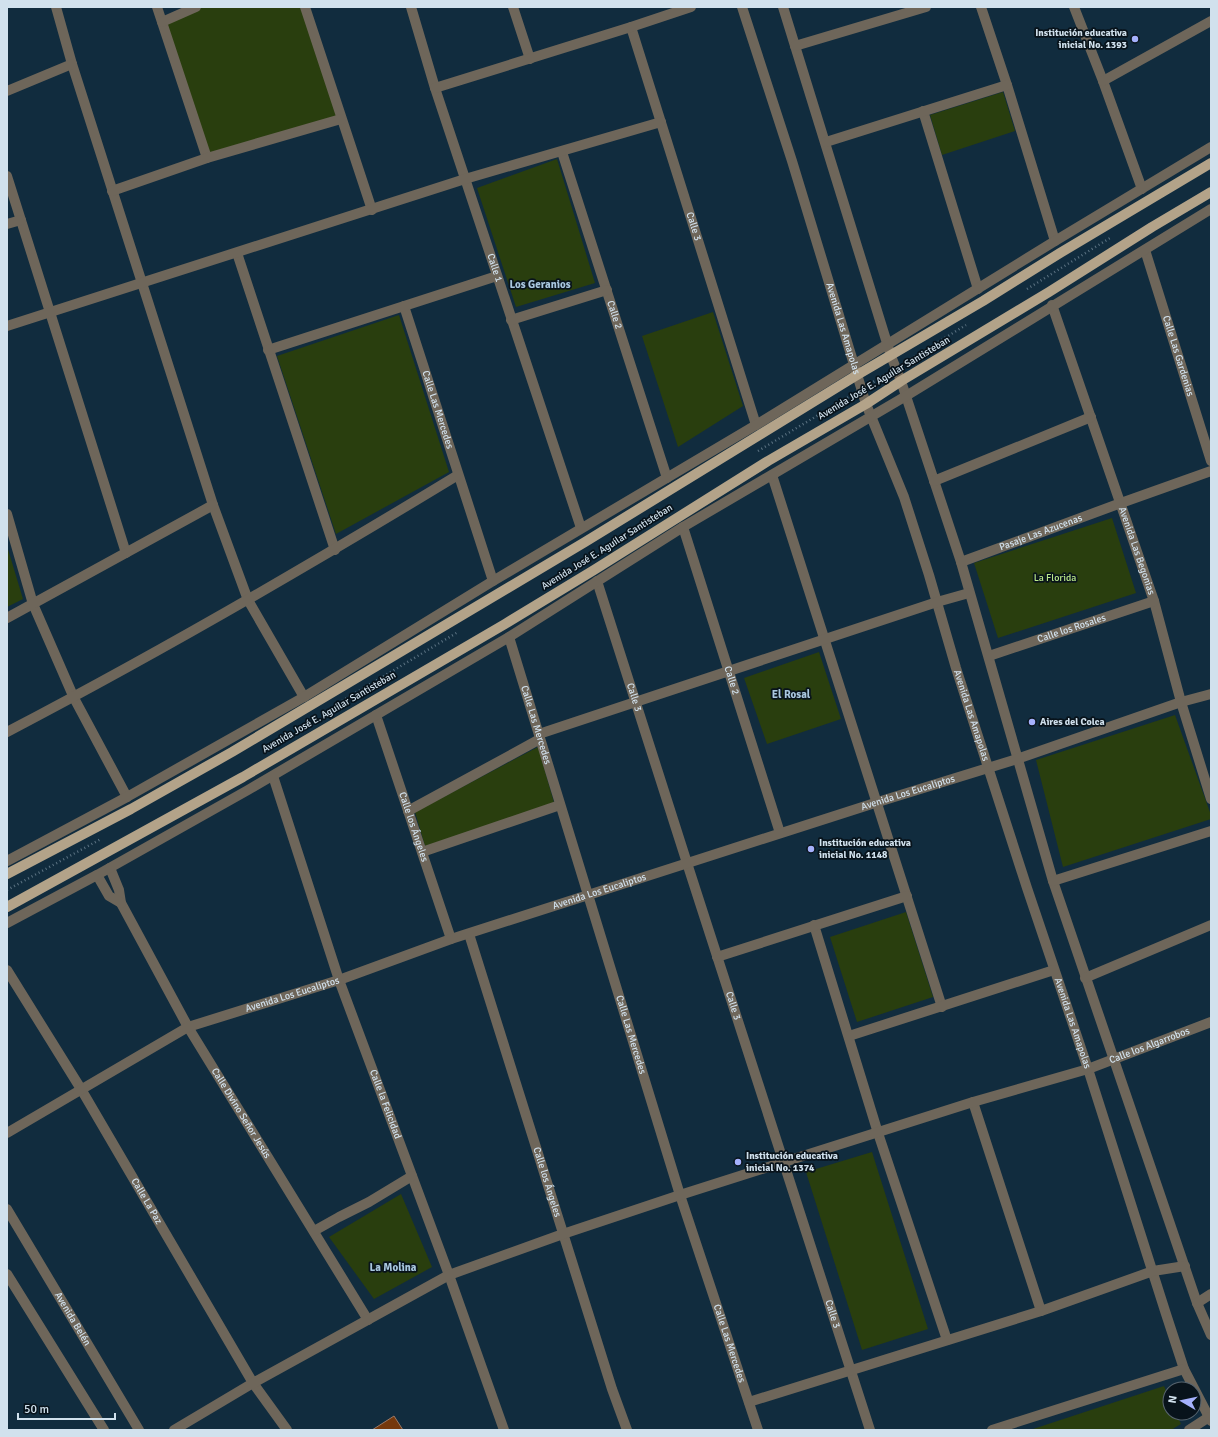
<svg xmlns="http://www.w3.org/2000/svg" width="1218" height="1437" font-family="Signika,sans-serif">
	<rect width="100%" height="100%" fill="#112c3e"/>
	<path fill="#293e0e" d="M196 7H305L341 119 207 158 162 22Z
		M1003 92 1015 131 942 155 930 115Z
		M557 159 595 283 516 307 477 188Z
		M713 312 743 406 678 447 642 336Z
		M399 315 449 472 336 534 277 356Z
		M1112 518 1136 593 998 638 974 563Z
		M7 546 23 599 7 607Z
		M819 652 841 719 767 744 744 678Z
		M1175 715 1211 815V819L1063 867 1036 760Z
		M538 747 555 806 425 846 415 812Z
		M906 912 933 997 857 1022 830 937Z
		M872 1152 928 1329 862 1350 806 1172Z
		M401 1194 432 1267 374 1299 329 1237Z
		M1164 1386 1170 1400V1413H1176L1181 1424 1171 1430H1030Z"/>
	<path fill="#75380c" stroke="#987967" d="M394 1416 403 1430H372Z"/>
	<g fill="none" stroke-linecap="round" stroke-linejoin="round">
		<path stroke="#5c7383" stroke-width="2.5" stroke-dasharray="1 3" stroke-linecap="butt" d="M1027 289 1110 238
			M904 363 966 325
			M870 384 888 373
			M758 451 852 395
			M342 701 458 632
			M7 890 101 839"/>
		<g stroke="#6e665a" stroke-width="10">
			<path d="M56 7 72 64 213 505 248 600 304 697"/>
			<path d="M157 7 207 158"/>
			<path d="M305 7 372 210"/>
			<path id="s1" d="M411 7 435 88 581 528"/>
			<path d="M513 7 530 59"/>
			<path id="s2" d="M742 7 792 161 866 404 904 497 929 575 956 668 1027 888 1088 1069 1166 1314 1184 1369 1211 1421"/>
			<path d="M783 7 891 356 901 381 961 562 1053 881 1197 1303 1211 1335"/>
			<path d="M981 7 1007 85 1055 241"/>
			<path d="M1074 7 1103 81 1142 189"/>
			<path d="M162 22 196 7"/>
			<path id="s3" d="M631 27 756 425"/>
			<path d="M795 46 926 7"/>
			<path d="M1103 81 1211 21"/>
			<path d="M435 88 631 27 691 7"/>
			<path d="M7 91 72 64"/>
			<path d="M923 111 978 289"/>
			<path d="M826 142 1007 85"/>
			<path id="s4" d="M562 152 667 478"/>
			<path d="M7 176 126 553"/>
			<path d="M112 191 207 158 341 119"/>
			<path d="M7 224 21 220"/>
			<path id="s5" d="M1145 250 1211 461"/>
			<path d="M237 253 335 550"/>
			<path id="s6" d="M1052 305 1154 601 1181 702 1211 799"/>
			<path id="s7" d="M404 306 493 581"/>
			<path d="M511 320 607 290"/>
			<path d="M7 326 465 179 661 122"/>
			<path d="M268 350 497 276"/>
			<path d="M772 475 942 1007"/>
			<path d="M934 481 1091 417"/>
			<path d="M7 514 33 604 74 698 127 797"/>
			<path id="s8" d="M683 527 780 833"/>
			<path id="s9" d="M961 562 1121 503 1211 471"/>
			<path id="s10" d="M597 581 687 863 870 1430"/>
			<path d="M7 618 213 505"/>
			<path id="s11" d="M509 637 680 1195 758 1430"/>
			<path id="s12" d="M989 656 1154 601"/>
			<path id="s13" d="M376 715 451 939"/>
			<path d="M7 732C160 652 310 565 458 475"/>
			<path d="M539 734 937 602 969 593"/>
			<path id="s14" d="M273 776 339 980 449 1275 504 1430"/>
			<path d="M408 811 540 739"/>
			<path d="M422 852 560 805"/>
			<path d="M7 861 127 797 304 697 493 581 756 425 1055 241 1211 147"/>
			<path id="s15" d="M110 868 119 890 121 903 188 1027 368 1320"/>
			<path d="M97 875 109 896 121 903"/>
			<path d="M1053 881 1211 831"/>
			<path d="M7 923 97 875 248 790 509 637 683 527 906 396 1211 209"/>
			<path d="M814 925 878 1133 947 1340"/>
			<path id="s16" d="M469 934 612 1389 627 1430"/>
			<path d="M717 957 907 896"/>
			<path id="s17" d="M7 970 81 1089 253 1383 287 1430"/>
			<path d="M1085 978 1211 925"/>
			<path d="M849 1036 1054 970"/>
			<path d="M973 1102 1041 1311"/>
			<path id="s18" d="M7 1133 188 1027 339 980 451 939 878 802 1017 759 1181 702 1211 694"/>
			<path id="s19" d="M7 1209 139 1430"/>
			<path d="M314 1231 339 1217 369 1202 412 1176"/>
			<path d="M7 1274 104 1430"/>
			<path d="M1197 1303 1211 1294"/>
			<path d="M749 1402 1041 1311 1153 1271 1185 1266"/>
			<path id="s20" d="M174 1430 253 1383 449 1275 563 1234 680 1195 973 1102 1088 1069 1211 1022"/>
			<path d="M992 1430 1184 1369"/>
			<path d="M1189 1430 1209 1417"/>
		</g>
		<path stroke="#b3a389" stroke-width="10" d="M7 874 131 809 232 752 585 542 857 375 983 301 1060 253 1211 163
			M7 907 243 777 505 624 594 570 768 461 866 404 901 381 1049 292 1152 227 1211 192"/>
	</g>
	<g fill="#a5b1fc" stroke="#08131b" stroke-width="1.5">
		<circle cx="1135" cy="39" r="4"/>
		<circle cx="1032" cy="722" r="4"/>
		<circle cx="811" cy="849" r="4"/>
		<circle cx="738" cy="1162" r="4"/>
	</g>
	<g text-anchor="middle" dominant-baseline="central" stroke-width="3.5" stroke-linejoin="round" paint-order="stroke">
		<g font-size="10" font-weight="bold" fill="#d1e1ed" stroke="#08131b" text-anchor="start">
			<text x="1127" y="33" text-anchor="end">Institución educativa<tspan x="1127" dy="12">inicial No. 1393</tspan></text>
			<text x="1040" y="722">Aires del Colca</text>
			<text x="819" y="843">Institución educativa<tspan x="819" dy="12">inicial No. 1148</tspan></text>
			<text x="746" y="1156">Institución educativa<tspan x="746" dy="12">inicial No. 1374</tspan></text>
		</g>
		<g font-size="10" fill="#d1e1ed" stroke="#08131b">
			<text stroke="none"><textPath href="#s3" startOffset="209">Calle 3</textPath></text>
			<text stroke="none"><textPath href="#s1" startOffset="274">Calle 1</textPath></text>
			<text stroke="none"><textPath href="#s4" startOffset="171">Calle 2</textPath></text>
			<text stroke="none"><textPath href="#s2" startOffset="337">Avenida Las Amapolas</textPath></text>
			<text stroke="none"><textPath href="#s5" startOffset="111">Calle Las Gardenias</textPath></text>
			<text transform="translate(884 378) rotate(-31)">Avenida José E. Aguilar Santisteban</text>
			<text stroke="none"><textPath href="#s7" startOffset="109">Calle Las Mercedes</textPath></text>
			<text stroke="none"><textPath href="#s9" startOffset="85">Pasaje Las Azucenas</textPath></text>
			<text transform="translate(607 547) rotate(-32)">Avenida José E. Aguilar Santisteban</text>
			<text stroke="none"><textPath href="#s6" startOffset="260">Avenida Las Begonias</textPath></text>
			<text stroke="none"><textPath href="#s12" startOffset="87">Calle los Rosales</textPath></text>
			<text stroke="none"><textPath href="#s8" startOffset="161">Calle 2</textPath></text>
			<text stroke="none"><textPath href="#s10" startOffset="122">Calle 3</textPath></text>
			<text transform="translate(329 712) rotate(-30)">Avenida José E. Aguilar Santisteban</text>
			<text stroke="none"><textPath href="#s2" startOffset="745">Avenida Las Amapolas</textPath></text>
			<text stroke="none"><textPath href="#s11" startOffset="92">Calle Las Mercedes</textPath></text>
			<text stroke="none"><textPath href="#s18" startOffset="967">Avenida Los Eucaliptos</textPath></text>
			<text stroke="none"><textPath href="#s13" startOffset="118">Calle los Ángeles</textPath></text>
			<text stroke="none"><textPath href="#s18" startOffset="643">Avenida Los Eucaliptos</textPath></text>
			<text stroke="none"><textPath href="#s18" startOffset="319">Avenida Los Eucaliptos</textPath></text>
			<text stroke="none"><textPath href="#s10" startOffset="446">Calle 3</textPath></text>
			<text stroke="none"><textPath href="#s2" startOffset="1069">Avenida Las Amapolas</textPath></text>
			<text stroke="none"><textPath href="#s11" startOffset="416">Calle Las Mercedes</textPath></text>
			<text stroke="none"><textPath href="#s20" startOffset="1053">Calle los Algarrobos</textPath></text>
			<text stroke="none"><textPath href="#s14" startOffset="347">Calle la Felicidad</textPath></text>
			<text stroke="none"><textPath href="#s15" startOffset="279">Calle Divino Señor Jesús</textPath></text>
			<text stroke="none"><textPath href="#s16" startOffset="260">Calle los Ángeles</textPath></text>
			<text stroke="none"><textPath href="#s17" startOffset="270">Calle La Paz</textPath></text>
			<text stroke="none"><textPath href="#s10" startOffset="770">Calle 3</textPath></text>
			<text stroke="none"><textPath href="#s19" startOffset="128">Avenida Belén</textPath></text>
			<text stroke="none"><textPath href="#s11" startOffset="740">Calle Las Mercedes</textPath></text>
		</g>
		<g font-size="10" fill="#bce98b" stroke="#08131b">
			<text x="1055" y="578">La Florida</text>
		</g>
		<g font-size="11" font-weight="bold" fill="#a9c7df" stroke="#08131b">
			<text x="540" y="284">Los Geranios</text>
			<text x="791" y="694">El Rosal</text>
			<text x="393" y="1267">La Molina</text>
		</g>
	</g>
	<rect width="1218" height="1437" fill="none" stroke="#d1e1ed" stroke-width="16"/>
	<g transform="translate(1182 1401) rotate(279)"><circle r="19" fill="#08131b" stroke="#58656f"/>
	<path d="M0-3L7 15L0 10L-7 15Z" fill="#a5b1fc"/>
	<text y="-6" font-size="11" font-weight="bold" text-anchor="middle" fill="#d1e1ed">N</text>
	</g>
	<path d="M18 1413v6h97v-6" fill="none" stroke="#d1e1ed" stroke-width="2"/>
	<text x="24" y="1413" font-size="12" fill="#d1e1ed" stroke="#08131b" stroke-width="3" paint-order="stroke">50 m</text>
</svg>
